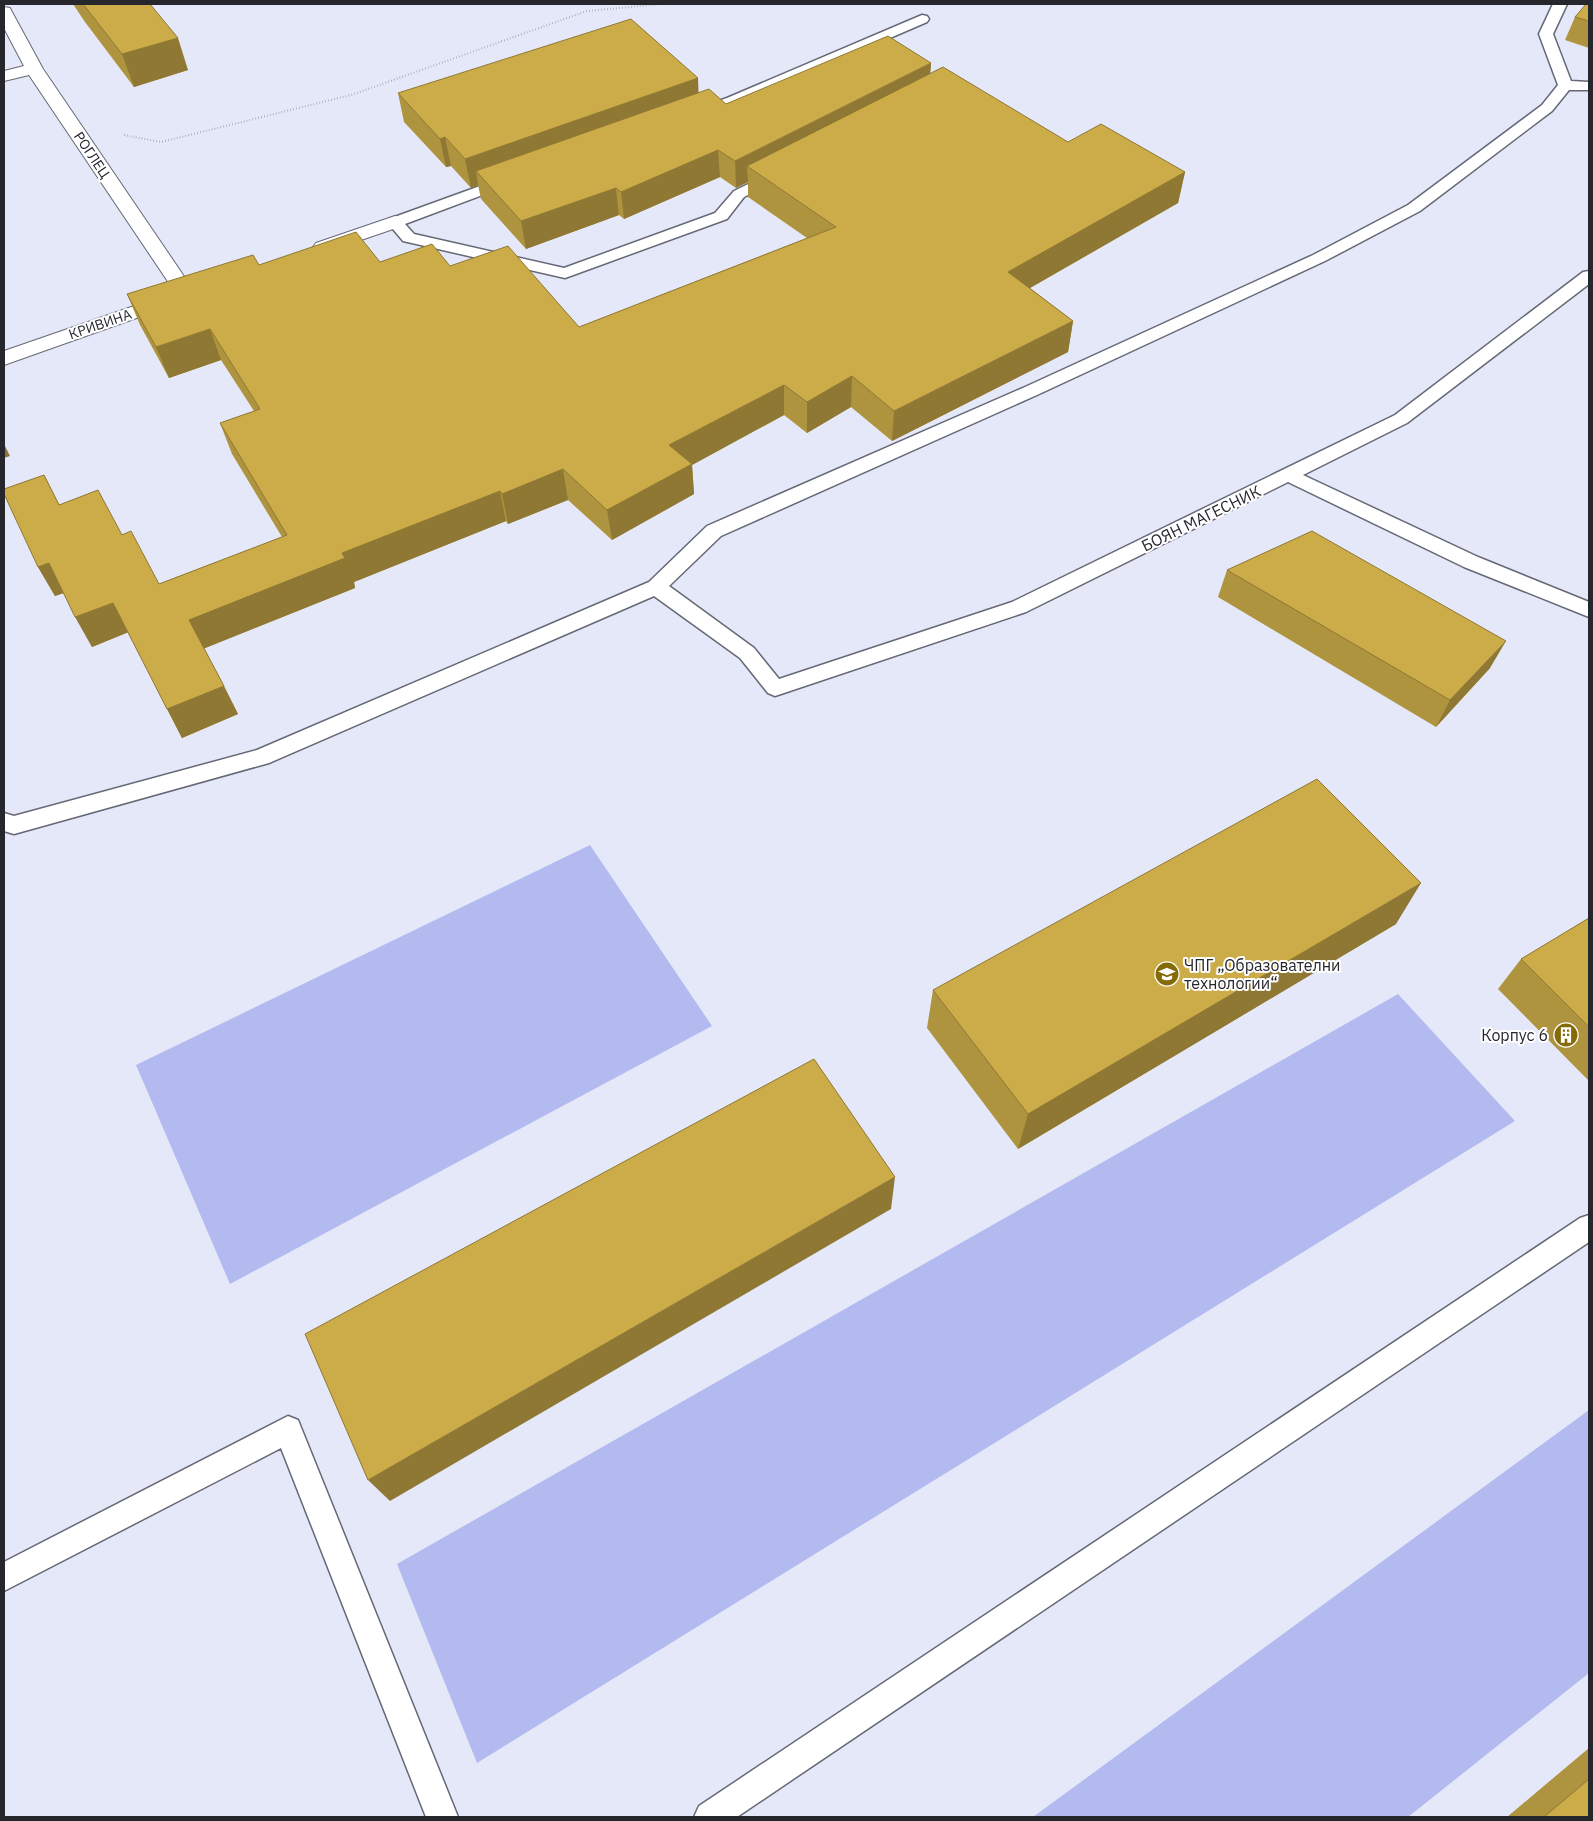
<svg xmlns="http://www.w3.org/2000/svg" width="1593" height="1821" font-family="'IBM Plex Sans',sans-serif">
	<rect width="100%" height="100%" fill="#e5e8f8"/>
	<path fill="#b3baf0" d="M590 845 712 1026 230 1284 136 1065Z
		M1398 994 1515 1121 477 1763 397 1564Z
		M1589 1410V1673L1408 1817H1033Z"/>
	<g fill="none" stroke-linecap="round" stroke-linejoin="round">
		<defs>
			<path id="lane" d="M1553 4H1567L1553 34 1571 81 1589 82V90H1569L1552 111 1420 211 1325 261 1037 395 721 536 669 586 754 648 779 679 1012 602 1395 415 1583 272 1589 271V284L1407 423 1303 475 1478 557 1589 602V617L1464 567 1288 482 1026 612 775 696 768 693 740 658 654 596 269 763 14 834 4 831V813L14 816 257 750 649 582 707 526 1025 387 1313 255 1408 205 1542 105 1558 85 1539 34Z
				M922 15 927 16 929 19 927 22 737 104 697 117 690 113 692 110 727 98Z
				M775 171 783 176 780 179 744 197 727 219 565 278 403 241 387 222 389 219 502 178H512L515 181 512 184 405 224 414 234 564 268 715 213 734 191Z
				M1589 1215V1242L737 1817H694L699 1806 1580 1218Z
				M288 1416 298 1420 458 1817H426L281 1448 4 1591V1562Z"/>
			<path id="street" d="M4 7 10 8 12 12 43 69 196 294 193 298 186 300 179 298 29 75 4 81V71L24 66 4 28Z
				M395 216 402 218 405 222 402 226 323 253 316 251 313 247 316 243Z
				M169 294 176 296 179 300 176 304 4 365V351Z"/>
		</defs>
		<use href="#lane" stroke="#656875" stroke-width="3"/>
		<use href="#street" stroke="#656875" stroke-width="2"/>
		<path stroke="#81838d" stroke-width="2" stroke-dasharray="0.5 2.5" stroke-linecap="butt" d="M124 135 161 142 351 95 587 11 662 4"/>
		<use href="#lane" fill="#fff" fill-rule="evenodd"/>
		<use href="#street" fill="#fff" fill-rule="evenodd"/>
	</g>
	<path fill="#af943f" d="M73 4H150L188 70 134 87 85 22Z
		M1589 4V48L1565 40 1575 17Z
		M931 63 930 73 1068 142 1185 172 1178 203 1030 288 1073 321 1068 352 892 441 851 407 807 433 784 415 692 465 694 494 612 540 568 500 508 524 506 521 354 582 355 588 204 648 238 714 182 738 128 632 92 647 64 593 55 596 38 567 44 475 59 504 122 535 159 584 282 537 232 454 220 423 254 411 221 360 169 378 140 325 127 294 259 265 380 262 450 266 579 327 807 238 748 197V182L736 188 720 177 624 219 619 215 526 249 481 199 478 185 471 188 451 166 446 167 404 122 398 93 698 78V92L726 104Z
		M1227 570 1490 668 1436 727 1218 597Z
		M1589 918V1081L1498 989 1521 959Z
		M1396 924 1018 1149 927 1028 933 990Z
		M1589 1748V1817H1507Z"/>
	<path fill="#8f7833" d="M178 38 188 70 134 87 122 54Z
		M931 63 929 90 747 166 748 182 736 188 735 161Z
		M698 78 699 106 476 171 478 185 471 188 465 159Z
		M445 137 451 166 446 167 440 139Z
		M718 150 720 177 624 219 621 192Z
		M1185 172 1178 203 1004 303 1008 272Z
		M616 188 619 215 526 249 521 221Z
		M1073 321 1068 352 892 441 894 411Z
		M210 329 221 360 169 378 156 347Z
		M852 376 851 407 807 433V402Z
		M784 385V415L692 465 694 494 612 540 607 510 669 445Z
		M4 444 10 456 4 458Z
		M563 469 568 500 508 524 502 494Z
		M500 491 506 521 354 582 355 588 203 649 189 620 342 553Z
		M49 563 66 592 55 596 38 567Z
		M113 603 129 632 92 647 75 617Z
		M1506 641 1490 668 1436 727 1450 700Z
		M224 686 238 714 182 738 167 709Z
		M1421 883 1396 924 1018 1149 1028 1114Z
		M895 1177 891 1209 390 1501 368 1480Z"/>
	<path fill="#ccac49" stroke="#8f7833" d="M83 4H150L178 38 122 54Z
		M1586 4H1589V21L1575 17Z
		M631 19 698 78 465 159 445 137 440 139 398 93Z
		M888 36 931 63 735 161 718 150 621 192 616 188 521 221 476 171 709 89 726 104Z
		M943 67 1068 142 1101 124 1185 172 1008 272 1073 321 894 411 852 376 807 402 784 385 669 445 692 464 607 510 563 469 502 494 500 491 342 553 345 558 189 620 224 686 167 709 113 603 75 617 49 563 38 567 4 494V489L44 475 59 505 98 490 122 535 131 531 159 584 287 535 220 423 260 409 210 329 156 347 127 294 253 255 259 265 356 232 380 262 432 244 450 266 508 246 579 327 836 227 747 166Z
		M1312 531 1506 641 1450 700 1227 570Z
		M1317 779 1421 883 1028 1114 933 990Z
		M1589 918V1027L1521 959Z
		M814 1059 895 1177 368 1480 305 1334Z
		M1589 1779V1817H1544Z"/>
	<defs>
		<symbol id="school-disc" viewBox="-11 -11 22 22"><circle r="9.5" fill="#856b07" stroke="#fff"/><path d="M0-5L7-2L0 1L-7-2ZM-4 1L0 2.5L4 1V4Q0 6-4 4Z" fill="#fff"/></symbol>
		<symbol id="building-disc" viewBox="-11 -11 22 22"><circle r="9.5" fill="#856b07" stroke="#fff"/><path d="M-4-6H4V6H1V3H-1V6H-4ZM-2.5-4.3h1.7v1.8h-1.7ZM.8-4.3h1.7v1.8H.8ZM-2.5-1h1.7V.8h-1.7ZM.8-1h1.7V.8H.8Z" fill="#fff"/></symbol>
	</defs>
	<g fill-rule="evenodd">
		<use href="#school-disc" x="1153" y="960" width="28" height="28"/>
		<use href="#building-disc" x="1552" y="1021" width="28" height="28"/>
	</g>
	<g text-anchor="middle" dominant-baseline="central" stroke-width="4" stroke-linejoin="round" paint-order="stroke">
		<g font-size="14" fill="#26272d" stroke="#fff">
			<text transform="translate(92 155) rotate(56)">РОГЛЕЦ</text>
			<text transform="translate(100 324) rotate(-19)">КРИВИНА</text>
		</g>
		<g font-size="16" fill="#26272d" stroke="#fff">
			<text transform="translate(1201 518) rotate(-26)">БОЯН МАГЕСНИК</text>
		</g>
		<g font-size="16" fill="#26272d" stroke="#fff" text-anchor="start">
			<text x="1184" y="965">ЧПГ „Образователни<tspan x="1184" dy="18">технологии“</tspan></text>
			<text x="1548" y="1035" text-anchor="end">Корпус 6</text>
		</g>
	</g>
	<rect width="1593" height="1821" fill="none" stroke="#26272d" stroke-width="10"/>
</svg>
